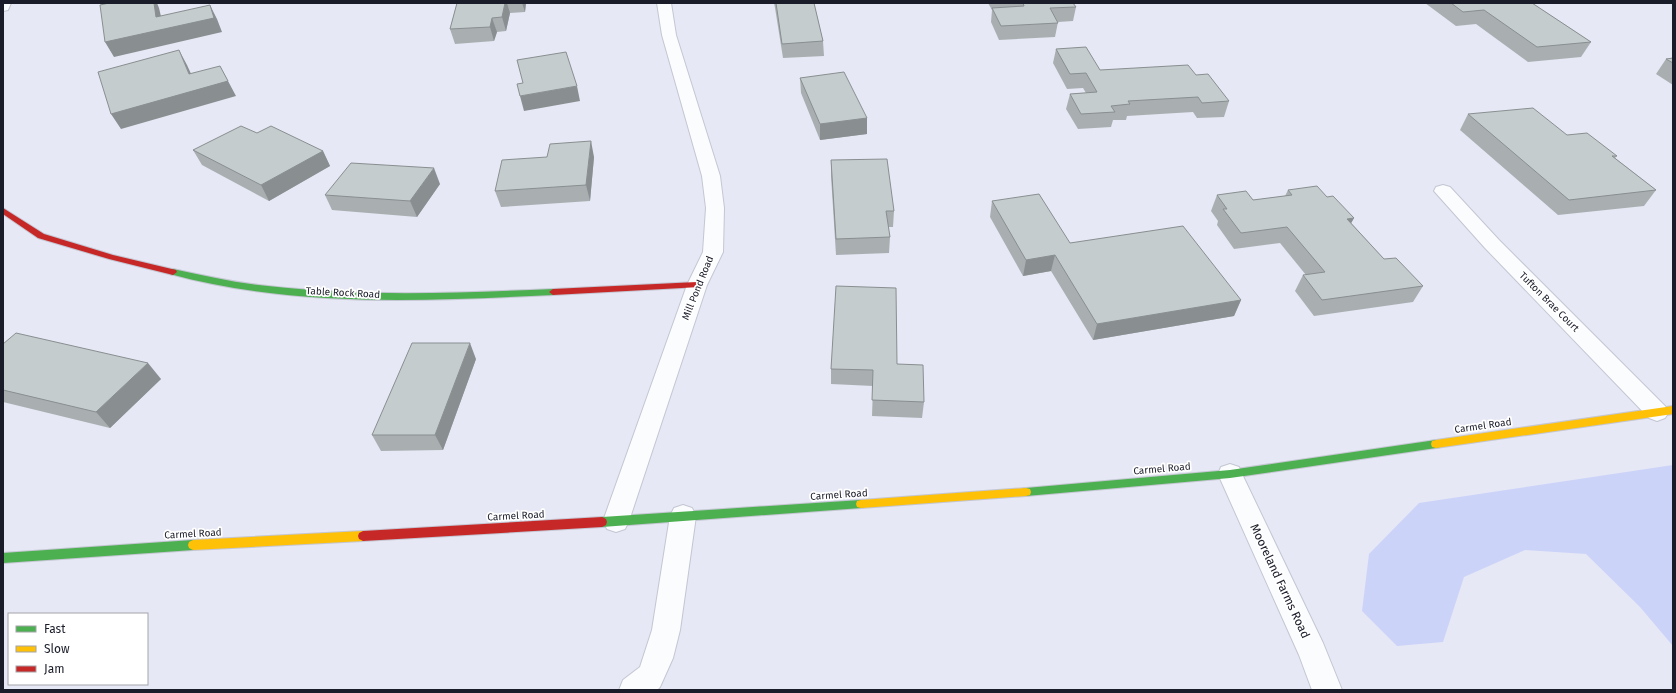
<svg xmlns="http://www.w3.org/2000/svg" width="1676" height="693" font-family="'Fira Sans',sans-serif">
	<rect width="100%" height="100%" fill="#e6e8f5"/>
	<path fill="#ccd3f8" d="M1673 465V646L1640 607 1586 554 1525 550 1464 577 1443 642 1397 646 1362 611 1369 554 1419 503Z"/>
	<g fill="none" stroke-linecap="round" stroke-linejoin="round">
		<defs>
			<path id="lane" d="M683 505 692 508 696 516 680 630 673 658 660 687 657 690H619L623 680 640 667 652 630 670 516 674 508Z"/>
			<path id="street" d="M3 3H11L8 10 3 11Z
				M657 3H671L676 35 720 176 724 208 723 252 707 285 629 521 625 529 616 532 607 529 603 521 687 285 703 252 706 208 702 176 662 35Z
				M1443 185 1450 187 1499 240 1665 406 1669 412 1665 418 1657 421 1649 418 1485 248 1434 191 1436 187Z
				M1230 464 1239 467 1242 474 1323 643 1342 690H1312L1299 655 1218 474 1221 467Z"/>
			<path id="fast" d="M173 269C205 276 236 283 268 286 363 297 458 293 553 289L557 292 553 295C426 301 294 308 170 274L169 272 170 270Z
				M1436 440 1440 441 1441 444 1440 447 1436 448 1230 478 1026 496 1022 495 1021 492 1022 489 1026 488 1230 470Z
				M861 500 865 501 866 504 865 507 861 508 602 527 598 525 597 522 598 519 602 517Z
				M193 540 197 542 198 545 197 548 193 550 3 563V553Z"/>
			<path id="slow" d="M1673 406V414L1436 448 1432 447 1431 444 1432 441 1436 440Z
				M1026 488 1030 489 1031 492 1030 495 1026 496 861 508 857 507 856 504 857 501 861 500Z
				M363 531 367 533 368 536 367 539 363 541 193 550 189 548 188 545 189 542 193 540Z"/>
			<path id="jam" d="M3 208 44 234 113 255 176 270 177 272 173 275 109 259 38 238 3 214Z
				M697 282 700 283 701 285 700 287 553 295 549 292 553 289Z
				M602 517 606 519 607 522 606 525 602 527 363 541 359 539 358 536 359 533 363 531Z"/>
		</defs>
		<use href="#lane" stroke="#c4c6d2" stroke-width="2"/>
		<use href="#street" stroke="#c4c6d2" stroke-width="2"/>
		<use href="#fast" stroke="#c4c6d2" stroke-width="2"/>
		<use href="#slow" stroke="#c4c6d2" stroke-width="2"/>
		<use href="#jam" stroke="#c4c6d2" stroke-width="2"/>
		<use href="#lane" fill="#fbfcfe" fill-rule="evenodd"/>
		<use href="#street" fill="#fbfcfe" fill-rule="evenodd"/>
		<use href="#fast" fill="#4caf50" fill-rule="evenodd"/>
		<use href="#slow" fill="#ffc107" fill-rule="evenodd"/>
		<use href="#jam" fill="#c62828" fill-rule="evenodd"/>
	</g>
	<path fill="#a9afb1" d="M457 3H526L525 12 510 13 506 31 497 32 494 41 455 44 450 29Z
		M774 3H814L823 41 824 56 783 58 775 8Z
		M988 3H1073L1076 7 1073 21 1058 22 1055 37 999 40 991 22 992 10Z
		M1425 3H1532L1591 42 1581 57 1528 62 1476 24 1456 26Z
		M1056 49 1100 70 1196 75 1229 101 1224 117 1197 118 1193 112 1127 116 1126 120H1113L1111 127 1078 129 1066 109 1070 94 1086 93 1083 88 1067 89 1053 63Z
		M1673 58V85L1656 74 1666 59Z
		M800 78 867 118V134L820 140 801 93Z
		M1468 114 1567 135 1617 156 1615 158 1656 190 1644 206 1558 215 1460 130Z
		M257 133 323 151 330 166 269 201 202 165 193 150Z
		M594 157 590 201 501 207 495 191Z
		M831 160 894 211 893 227H888L890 237 889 253 836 255 831 176Z
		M440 184 417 217 332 210 325 195Z
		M1288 190 1327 197 1354 218 1351 223 1384 259 1423 286 1413 302 1314 316 1295 291 1303 275H1306L1280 243 1234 249 1217 225 1218 221 1211 211 1217 195 1253 200 1285 196Z
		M992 201 1070 243 1241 300 1234 316 1093 340 1051 271 1023 276 990 217Z
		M3 344 161 379 110 428 3 402Z
		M476 359 443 450 381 451 372 435Z
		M897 364 924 402 922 418 872 416 873 386 831 384V369Z"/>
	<path fill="#898f90" d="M154 3H157L159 8 164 29 210 5 217 19 222 32 114 57 105 42Z
		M505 3H507L510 13 506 31 502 17Z
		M522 3H526L525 12Z
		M492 18 497 32 494 41 490 27Z
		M179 50 187 65 198 89 189 74Z
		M220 66 236 96 121 129 111 114Z
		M577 86 580 101 524 111 520 96Z
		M867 118V134L820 140V124Z
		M591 141 594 157 590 201 586 185Z
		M323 151 330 166 269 201 261 185Z
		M434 168 440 184 417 217 410 201Z
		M1354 218 1345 234 1347 219Z
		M1055 255 1051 271 1023 276 1026 260Z
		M1241 300 1234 316 1093 340 1097 324Z
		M470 343 476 359 443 450 435 435Z
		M148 363 161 379 110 428 96 412Z"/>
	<path fill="#c4ccce" stroke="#898f90" d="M109 3H154L156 17 210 5 214 18 105 42 100 5Z
		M457 3H505L502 17 492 18 490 27 450 29Z
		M776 3H814L823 41 782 44Z
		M1023 3H1073L1076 7 1050 8 1058 23 1001 26 992 8 1024 6Z
		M1451 3H1532L1591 42 1537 47 1484 10 1463 12Z
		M1086 47 1100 70 1188 65 1196 75 1208 74 1229 101 1202 103 1198 97 1128 101 1130 104 1111 106 1115 112 1081 114 1070 94 1097 92 1086 73 1070 74 1056 49Z
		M179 50 189 74 220 66 228 81 111 114 98 72Z
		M566 52 577 86 520 96 517 84 523 83 517 60Z
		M1673 58V63L1666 59Z
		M844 72 867 118 820 124 800 78Z
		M1533 108 1567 135 1587 133 1617 156H1612L1656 190 1569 200 1468 114Z
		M241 126 257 133 271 126 323 151 261 185 193 150Z
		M591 141 586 185 495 191 502 160 547 157 550 144Z
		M887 159 894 211H886L890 237 836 239 831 160Z
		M351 163 434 168 410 201 325 195Z
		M1317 186 1327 197 1333 196 1354 218 1347 219 1384 259 1396 258 1423 286 1322 300 1303 275 1325 272 1287 227 1241 233 1223 209H1227L1217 195 1246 191 1253 200 1292 195 1288 190Z
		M1039 194 1070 243 1183 226 1241 300 1097 324 1055 255 1026 260 992 201Z
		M836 286 896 288 897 364 923 365 924 402 872 400 873 370 831 369Z
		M16 333 148 363 96 412 3 390V344Z
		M412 343H470L435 435H372Z"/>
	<g text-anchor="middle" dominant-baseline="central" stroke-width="3.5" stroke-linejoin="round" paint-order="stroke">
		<g font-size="10" fill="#1a1c29" stroke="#fff">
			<text transform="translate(698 288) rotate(-68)">Mill Pond Road</text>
			<text transform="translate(343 293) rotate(3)">Table Rock Road</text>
			<text transform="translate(1549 302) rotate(45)">Tufton Brae Court</text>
			<text transform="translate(1483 426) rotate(-8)">Carmel Road</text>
			<text transform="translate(1162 469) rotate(-5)">Carmel Road</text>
			<text transform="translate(839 495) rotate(-4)">Carmel Road</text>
			<text transform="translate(516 516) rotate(-3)">Carmel Road</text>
			<text transform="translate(193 534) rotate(-3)">Carmel Road</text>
		</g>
		<g font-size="12" fill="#1a1c29" stroke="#fff">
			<text transform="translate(1280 581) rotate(65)">Mooreland Farms Road</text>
		</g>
	</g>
	<rect width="1676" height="693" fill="none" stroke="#1a1c29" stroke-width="8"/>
	<rect x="8" y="613" width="140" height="72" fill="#ffffff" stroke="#a3a4a9"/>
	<rect x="16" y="626" width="20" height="6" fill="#4caf50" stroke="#a3a4a9"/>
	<text x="44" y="633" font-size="12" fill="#1a1c29">Fast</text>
	<rect x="16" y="646" width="20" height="6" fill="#ffc107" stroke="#a3a4a9"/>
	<text x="44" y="653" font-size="12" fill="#1a1c29">Slow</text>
	<rect x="16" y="666" width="20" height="6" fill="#c62828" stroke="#a3a4a9"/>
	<text x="44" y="673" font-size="12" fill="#1a1c29">Jam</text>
</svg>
